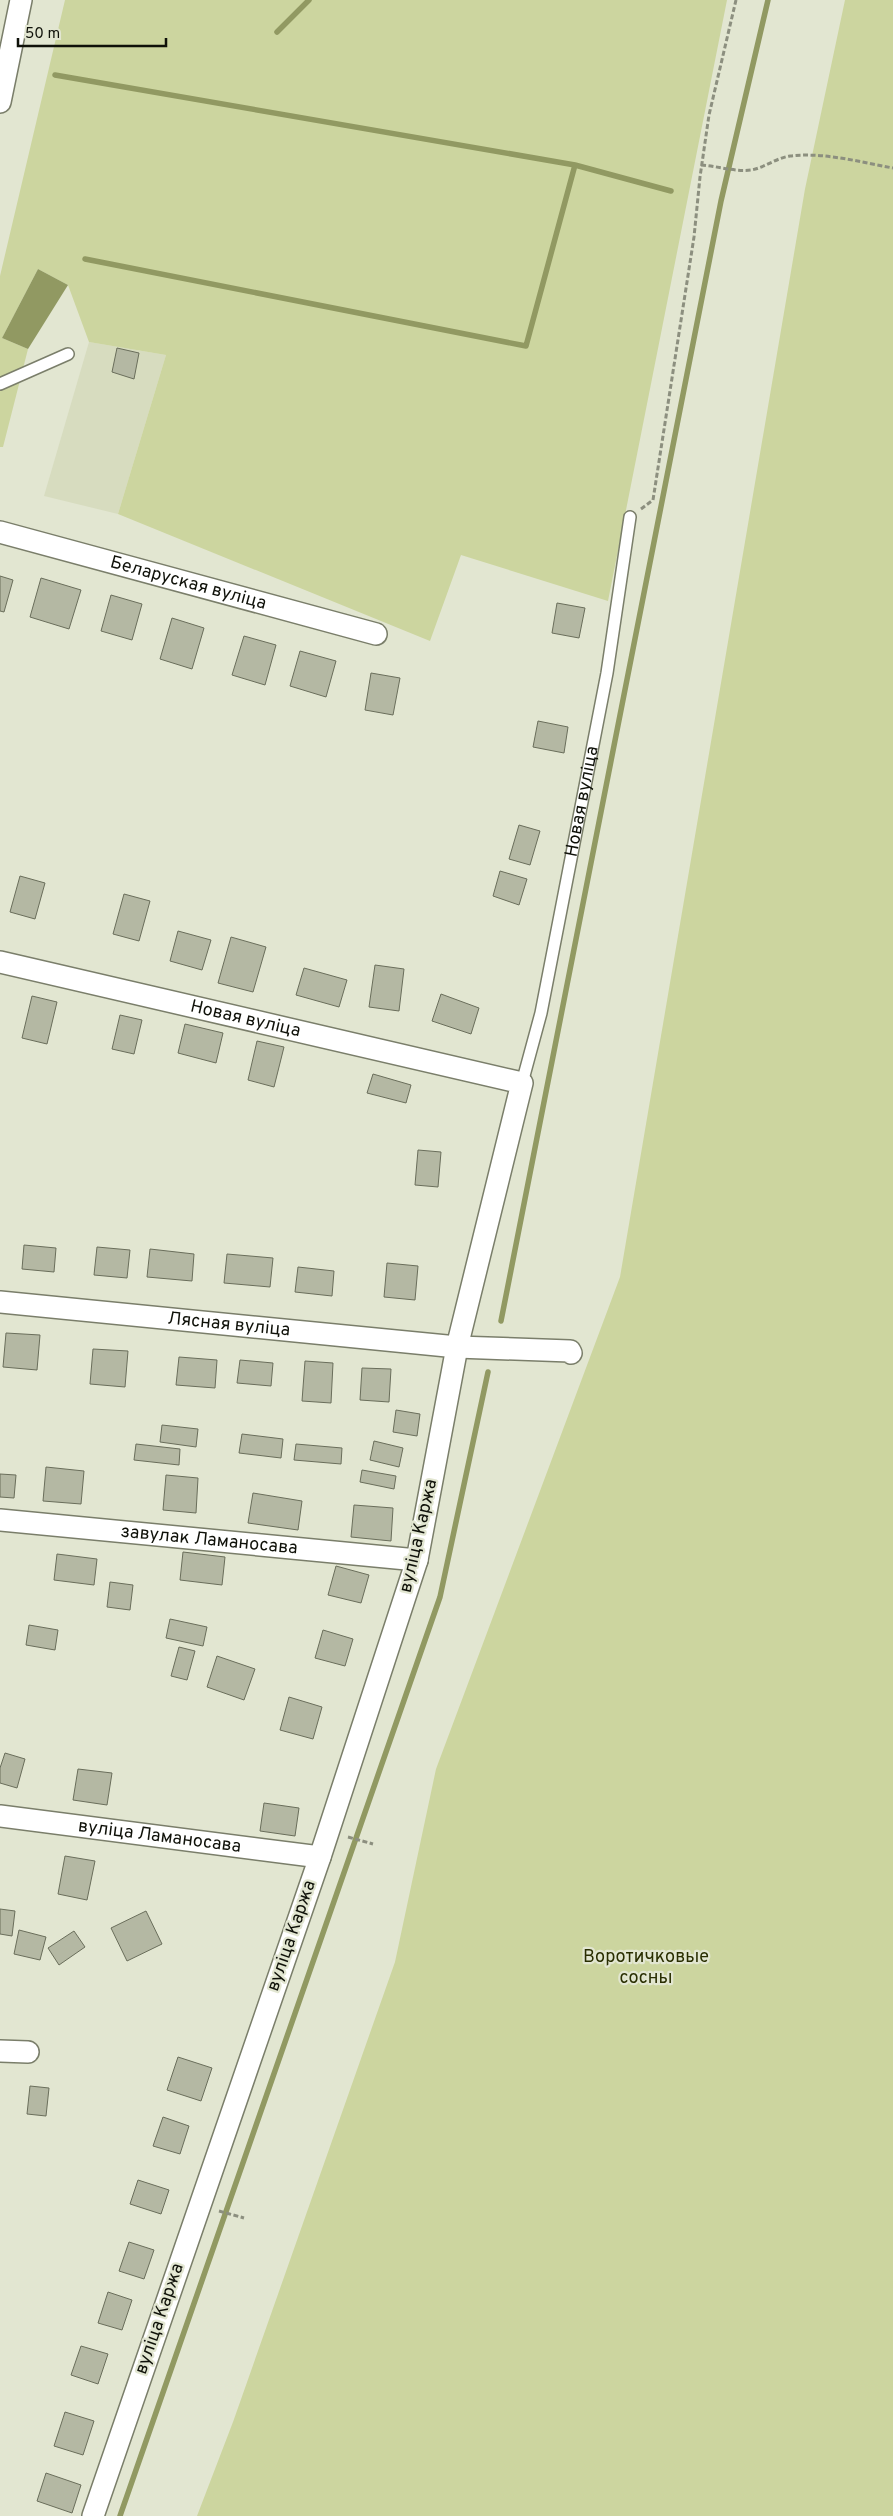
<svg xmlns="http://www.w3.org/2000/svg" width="893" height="2516" font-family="Overpass,sans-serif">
	<rect width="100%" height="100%" fill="#e2e6d1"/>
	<path fill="#d7dcbf" d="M89 342 166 355 118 514 44 496Z"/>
	<path fill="#ccd59f" d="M65 0H727L608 601 461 555 430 641 118 514 166 355 89 342 68 285 38 269 2 338 28 349 3 447H0V276Z
		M845 0H893V2516H197L233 2422 395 1962 436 1769 620 1277 805 189Z"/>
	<path fill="#919962" d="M38 269 68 285 28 349 2 338Z"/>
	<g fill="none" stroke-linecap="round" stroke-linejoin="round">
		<path stroke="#919962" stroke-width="5.5" d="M277 32 309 0
			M55 75 575 165 671 191
			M85 259 526 346 575 165
			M501 1321 721 201 768 0
			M120 2516 440 1597 488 1372"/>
	</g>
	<path fill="#b4b8a3" stroke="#6a6e5b" d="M117 348 139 353 134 379 112 372Z
		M0 576 13 580 4 612 0 611Z
		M41 578 81 590 69 629 30 617Z
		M111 595 142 604 132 640 101 631Z
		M557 603 585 608 579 638 552 633Z
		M172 618 204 628 192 669 160 659Z
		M244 636 276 645 265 685 232 675Z
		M300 651 336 661 326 697 290 686Z
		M371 673 400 678 393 715 365 710Z
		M538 721 568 727 564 753 533 747Z
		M519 825 540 831 530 865 509 859Z
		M500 871 527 879 519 905 493 896Z
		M20 876 45 883 35 919 10 912Z
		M124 894 150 901 139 941 113 934Z
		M178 931 211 940 202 970 170 961Z
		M231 937 266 947 253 992 218 983Z
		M375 965 404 969 399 1011 369 1007Z
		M304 968 347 980 339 1007 296 995Z
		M441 994 479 1008 471 1034 432 1021Z
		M32 996 57 1002 47 1044 22 1038Z
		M120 1015 142 1020 134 1054 112 1049Z
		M185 1024 223 1033 216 1063 178 1053Z
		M257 1041 284 1047 274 1087 248 1080Z
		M373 1074 411 1085 406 1103 367 1093Z
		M418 1150 441 1152 438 1187 415 1185Z
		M24 1245 56 1248 54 1272 22 1269Z
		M97 1247 130 1250 127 1278 94 1275Z
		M150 1249 194 1254 192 1281 147 1277Z
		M227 1254 273 1258 270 1287 224 1283Z
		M387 1263 418 1266 415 1300 384 1297Z
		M298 1267 334 1271 332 1296 295 1292Z
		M6 1333 40 1335 37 1370 3 1367Z
		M93 1349 128 1351 125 1387 90 1384Z
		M179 1357 217 1360 215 1388 176 1385Z
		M240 1360 273 1363 271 1386 237 1383Z
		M305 1361 333 1363 331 1403 302 1401Z
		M362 1368 391 1369 389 1402 360 1400Z
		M396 1410 420 1414 417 1436 393 1432Z
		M162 1425 198 1429 196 1447 160 1442Z
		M242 1434 283 1439 281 1458 239 1453Z
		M374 1441 403 1448 399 1467 370 1460Z
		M136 1444 180 1449 179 1465 134 1460Z
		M296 1444 342 1448 341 1464 294 1460Z
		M46 1467 84 1471 81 1504 43 1501Z
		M362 1470 396 1476 394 1489 360 1482Z
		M0 1474 16 1475 14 1498 0 1497Z
		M166 1475 198 1478 196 1513 163 1510Z
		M253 1493 302 1501 298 1530 248 1523Z
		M354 1505 393 1508 391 1541 351 1537Z
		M183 1552 225 1557 222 1585 180 1580Z
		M57 1554 97 1559 94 1585 54 1580Z
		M336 1566 369 1575 361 1603 328 1595Z
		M110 1582 133 1585 130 1610 107 1607Z
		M170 1619 207 1627 203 1646 166 1638Z
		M29 1625 58 1630 55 1650 26 1645Z
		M323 1630 353 1639 345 1666 315 1658Z
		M179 1647 195 1651 187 1680 171 1676Z
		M217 1656 255 1669 244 1700 207 1687Z
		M289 1697 322 1707 313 1739 280 1730Z
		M5 1753 25 1759 17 1788 0 1783V1768Z
		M78 1769 112 1773 107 1805 73 1800Z
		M264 1803 299 1808 295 1836 260 1831Z
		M65 1856 95 1861 87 1900 58 1894Z
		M0 1909 15 1911 12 1936 0 1934Z
		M146 1911 162 1944 127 1961 111 1928Z
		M19 1930 46 1937 40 1960 14 1954Z
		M74 1931 85 1947 59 1965 48 1948Z
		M178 2057 212 2068 201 2101 167 2090Z
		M30 2086 49 2088 46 2116 27 2114Z
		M163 2117 189 2126 180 2154 153 2146Z
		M138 2180 169 2190 161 2214 130 2204Z
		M129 2242 154 2250 144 2279 119 2271Z
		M108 2292 132 2300 122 2330 98 2323Z
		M81 2346 108 2354 98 2384 71 2375Z
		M65 2412 94 2421 83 2455 54 2446Z
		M46 2473 81 2485 72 2513 37 2501Z"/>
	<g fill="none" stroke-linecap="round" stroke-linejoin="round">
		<defs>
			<g id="lane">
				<path d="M0 384 68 354"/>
				<path id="s1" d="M522 1083 541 1013 607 673 630 517"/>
			</g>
			<g id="street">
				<path d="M0 102 21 0"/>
				<path id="s2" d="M0 532 376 634"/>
				<path id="s3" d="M0 962 522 1083 457 1347 417 1560 320 1857 93 2516"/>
				<path id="s4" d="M0 1302 457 1347 570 1351 571 1353"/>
				<path id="s5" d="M0 1520 417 1560"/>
				<path id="s6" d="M0 1816 320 1857"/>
				<path d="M0 2051 28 2052"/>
			</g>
		</defs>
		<use href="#lane" stroke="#7a7e6a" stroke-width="14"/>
		<use href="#street" stroke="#7a7e6a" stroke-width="24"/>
		<path stroke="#8c8f7f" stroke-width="3" stroke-dasharray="5 2.5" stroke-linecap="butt" d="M701 165C718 166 734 172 751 170 764 168 776 158 790 156 824 152 860 162 893 168
			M641 509 653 500 694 237 700 177 709 115 736 0
			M348 1837 373 1844
			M219 2211 244 2218"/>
		<use href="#lane" stroke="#fff" stroke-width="11"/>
		<use href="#street" stroke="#fff" stroke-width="21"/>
	</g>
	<g text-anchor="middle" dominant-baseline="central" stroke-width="4.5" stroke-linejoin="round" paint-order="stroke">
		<g font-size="18" fill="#0f1109" stroke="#e2e6d1">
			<text stroke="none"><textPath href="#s2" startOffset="195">Беларуская вуліца</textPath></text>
			<text stroke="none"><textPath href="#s1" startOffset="288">Новая вуліца</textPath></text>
			<text stroke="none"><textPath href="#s3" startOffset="252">Новая вуліца</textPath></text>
			<text stroke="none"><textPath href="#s4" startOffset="230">Лясная вуліца</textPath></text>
			<text transform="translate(419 1536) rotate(-77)">вуліца Каржа</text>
			<text stroke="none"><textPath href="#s5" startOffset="210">завулак Ламаносава</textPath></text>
			<text stroke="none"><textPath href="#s6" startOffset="161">вуліца Ламаносава</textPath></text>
			<text transform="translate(292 1936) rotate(-71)">вуліца Каржа</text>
			<text transform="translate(160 2319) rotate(-71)">вуліца Каржа</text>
		</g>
		<g font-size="18" fill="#292e01" stroke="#e2e6d1">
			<text x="646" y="1957">Воротичковые<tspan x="646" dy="21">сосны</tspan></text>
		</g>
	</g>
	<path d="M18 38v8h148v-8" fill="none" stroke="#0f1109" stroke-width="2.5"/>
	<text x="25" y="38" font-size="15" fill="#0f1109" stroke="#e2e6d1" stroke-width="4" paint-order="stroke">50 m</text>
</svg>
